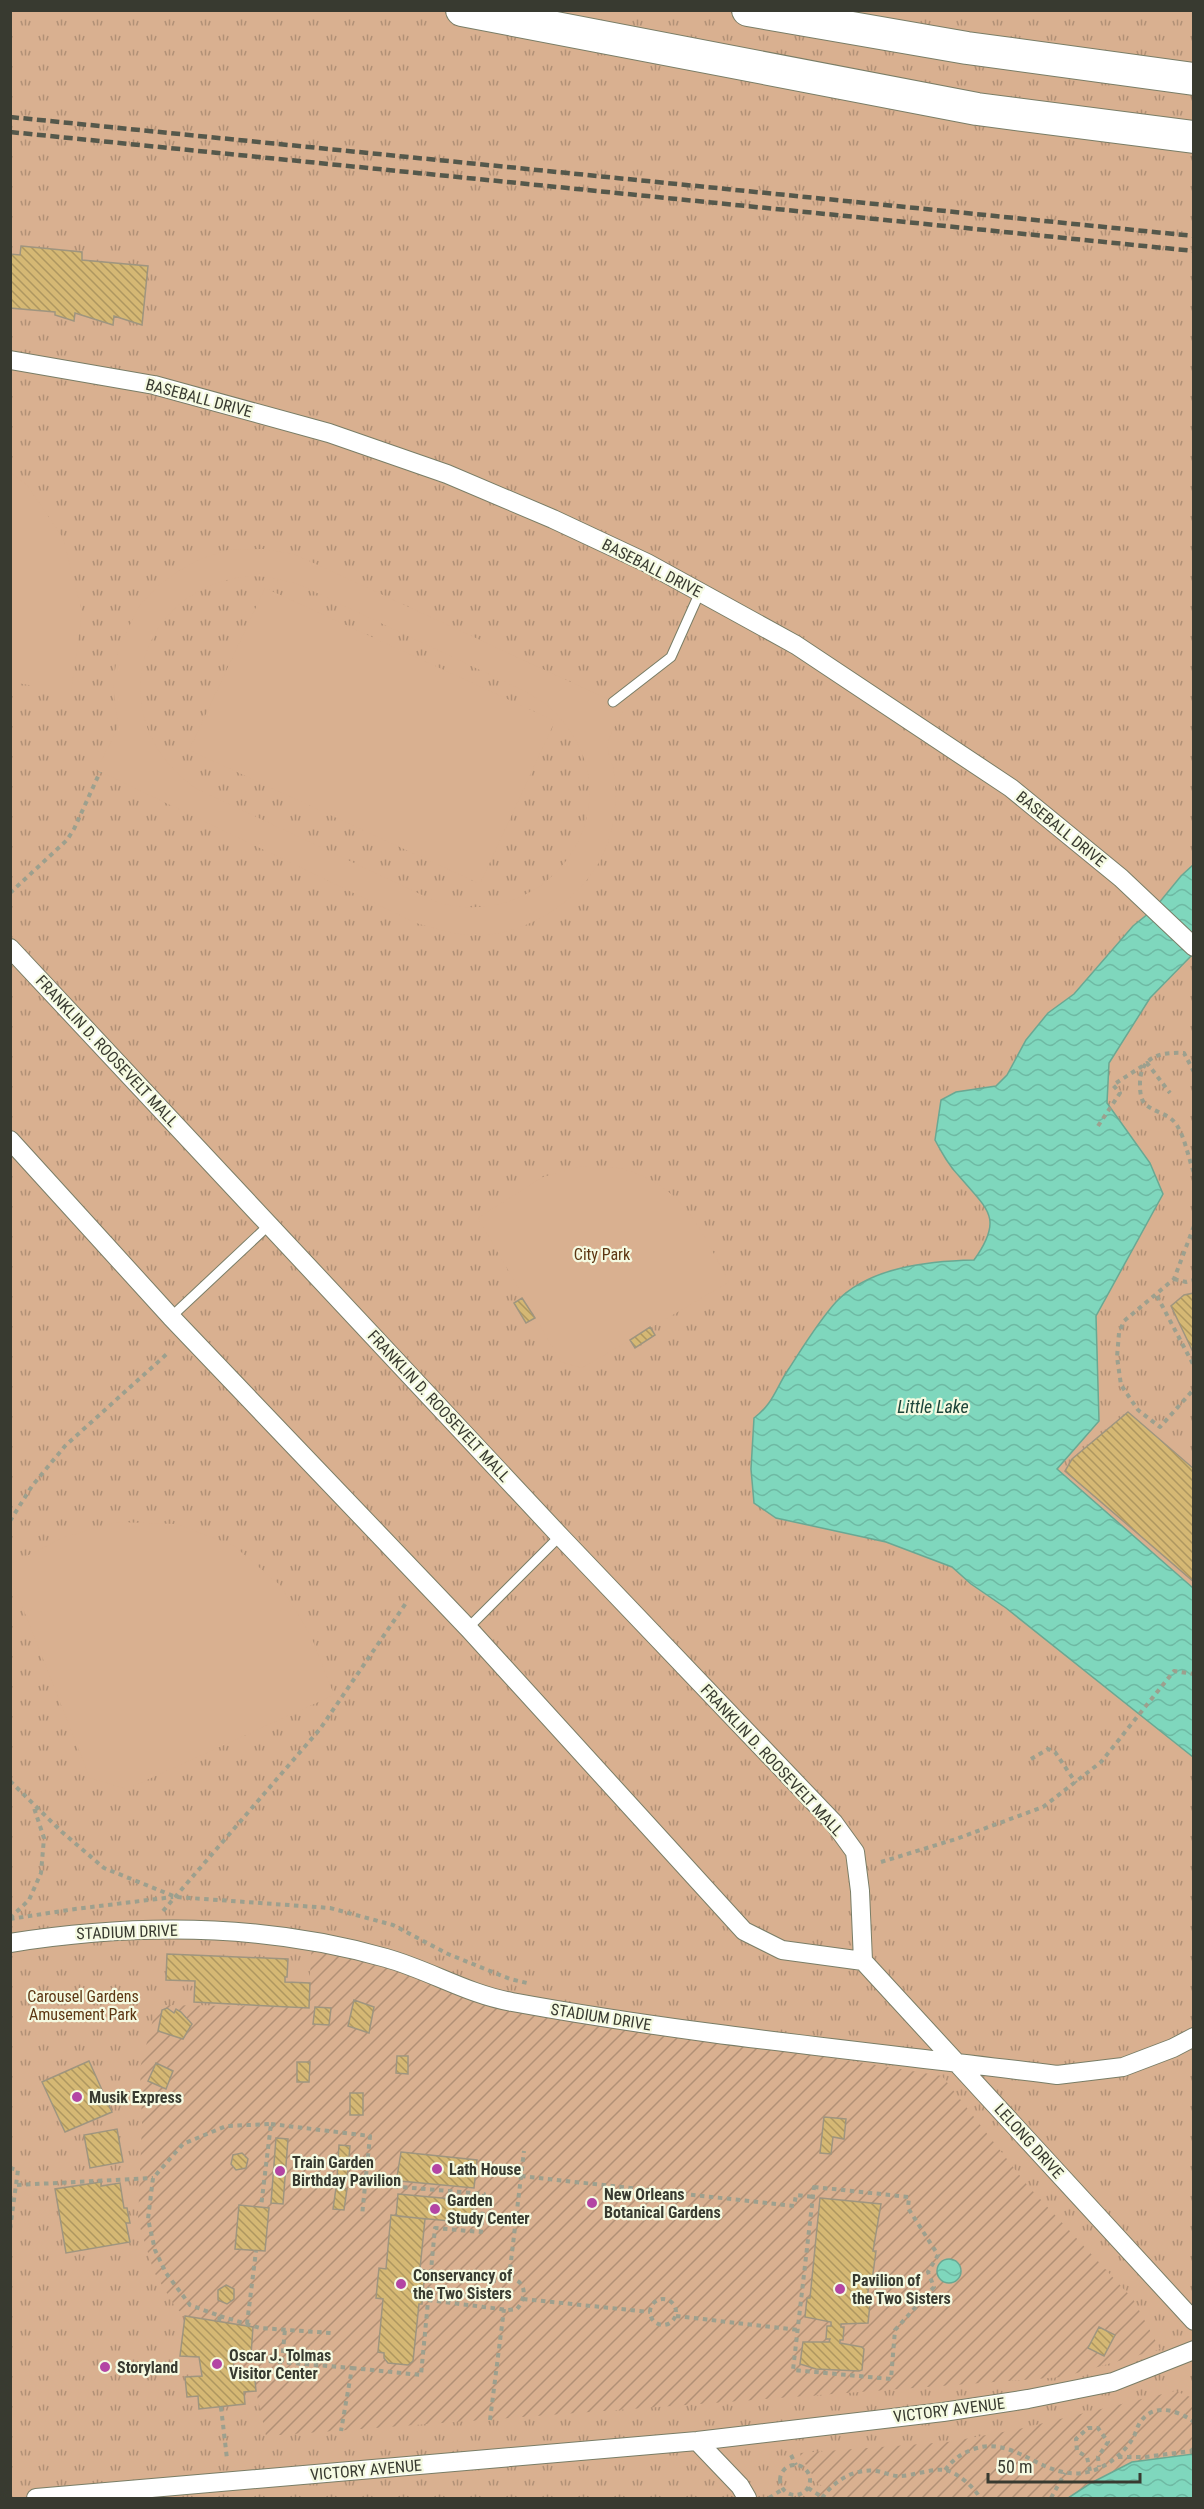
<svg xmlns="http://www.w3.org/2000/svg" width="1204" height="2509" font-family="'Roboto Condensed',sans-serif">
	<defs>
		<pattern id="park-tufts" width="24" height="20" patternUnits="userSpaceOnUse" patternTransform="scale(1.5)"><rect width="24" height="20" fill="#d9b090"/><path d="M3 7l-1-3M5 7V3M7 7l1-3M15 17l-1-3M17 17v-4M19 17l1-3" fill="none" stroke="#b19076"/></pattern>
		<pattern id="garden-furrows" width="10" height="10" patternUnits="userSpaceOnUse" patternTransform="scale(1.5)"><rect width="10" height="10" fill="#d9b090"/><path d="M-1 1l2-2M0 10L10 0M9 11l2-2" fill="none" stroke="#b19076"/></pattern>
		<pattern id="water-waves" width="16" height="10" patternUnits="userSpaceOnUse" patternTransform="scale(1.5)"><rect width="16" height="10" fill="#7fd7bd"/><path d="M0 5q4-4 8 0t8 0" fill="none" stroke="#6eb9a3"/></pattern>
		<pattern id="building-back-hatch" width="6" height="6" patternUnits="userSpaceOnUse" patternTransform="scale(1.5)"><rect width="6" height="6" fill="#d5b874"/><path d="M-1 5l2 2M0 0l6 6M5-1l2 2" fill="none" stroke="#ae9760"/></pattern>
	</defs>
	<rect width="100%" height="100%" fill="#e8edd4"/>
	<path fill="url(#park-tufts)" d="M11 11H1193V2498H11Z"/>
	<path fill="url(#garden-furrows)" d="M312 1942 393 1966 473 1998 942 2076 1028 2186 1133 2299 1160 2349 1063 2377 266 2436 256 2391 254 2371 234 2372 233 2353 250 2355 253 2327 185 2316 176 2308 154 2272 138 2221 142 2123 140 2068 157 2005 308 2007Z
		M1175 2391 1193 2398V2498H812L822 2486 816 2482 807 2465 802 2463 800 2453 948 2442 1019 2429Z"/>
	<path fill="#d9b090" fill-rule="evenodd" d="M11 473 27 485 63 538 82 612 71 692 11 682Z
		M263 549 294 554 625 707C620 718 609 733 608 745 607 751 611 761 613 767 617 790 616 814 610 836 595 893 528 939 470 935 451 934 434 928 416 923L97 770 118 727 113 682 119 646 140 605 158 586 177 572 200 559 228 550ZM249 576 269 577 298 584 520 689C531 695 542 700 551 709 642 793 559 933 439 903L197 789C101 725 133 588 249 576Z
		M265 588 555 721 480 884 189 750Z
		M582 1166C595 1167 610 1166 623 1169 685 1186 701 1231 729 1282L582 1368 561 1362 478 1218 543 1177Z
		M116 1522 177 1524 234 1546 280 1585 311 1636 334 1695 127 1789 90 1778 11 1578V1564L62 1538Z"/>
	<path fill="url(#water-waves)" stroke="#6aa893" stroke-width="1.5" d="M1193 865V954L1150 998 1109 1063 1107 1103 1150 1163 1163 1194 1096 1316 1099 1421 1057 1469 1193 1588V1757L1006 1608 971 1584 952 1567 886 1542 776 1518 754 1503 751 1469 754 1418C773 1404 776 1388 788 1370 803 1347 818 1322 836 1302 869 1267 929 1261 974 1260 1004 1218 988 1210 959 1176 949 1166 942 1153 935 1140L941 1100 956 1092 996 1086 1007 1075 1026 1040 1048 1013 1074 994 1133 926 1154 909 1181 876Z
		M937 2271a12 12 0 1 1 24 0a12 12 0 1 1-24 0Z
		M1193 2454V2498H1068L1091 2483 1132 2462Z"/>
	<path fill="url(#building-back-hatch)" stroke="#9f957f" stroke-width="1.5" d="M21 246 82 252V260L148 266 142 325 114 316 113 325 75 313 74 321 55 315V312L10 308V254L20 255Z
		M1194 1293V1354L1171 1306 1184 1295Z
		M522 1298 535 1318 526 1323 514 1303Z
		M650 1327 655 1335 635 1348 630 1340Z
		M1128 1412 1194 1469V1582L1065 1471 1072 1459Z
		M167 1954 288 1959 287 1977H285V1982L310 1983 309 2008 194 2002 195 1981 166 1980Z
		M354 2000 374 2007 369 2033 348 2026Z
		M315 2007 331 2008 329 2025 313 2024Z
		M167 2008 174 2013 176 2009 181 2012 192 2024 183 2039 158 2031 162 2010Z
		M397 2056H408V2074L396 2073Z
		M89 2061 112 2112 65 2132 42 2082Z
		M297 2062H310L309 2082H297Z
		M156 2063 173 2071 166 2089 148 2081Z
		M350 2093H363V2115H350Z
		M824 2117 846 2119 844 2139 833 2137 831 2154 820 2153Z
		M117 2129 123 2162 90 2168 84 2135Z
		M276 2138 288 2139 283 2204 271 2203Z
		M339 2145 350 2146 347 2179 337 2178Z
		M401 2152 477 2160 474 2188 400 2181V2178L397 2177Z
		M242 2153 248 2159 246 2168 236 2170 231 2164 233 2155Z
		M101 2182V2186L120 2183 124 2208H127L130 2223H126L130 2242 66 2253 55 2189Z
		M336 2188 347 2189 344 2210 333 2209Z
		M398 2194 474 2201 472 2223 396 2216Z
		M820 2198 881 2204 873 2251H876L872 2281 869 2280 867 2304H870L868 2323 841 2324V2327H844L843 2340H840V2343L862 2347 864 2349 862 2370 859 2371 816 2369 800 2364 803 2342H829L830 2339H826L827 2326H831V2322L805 2317 807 2298H810Z
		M239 2205 269 2208 265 2251 235 2249Z
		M391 2215 425 2219 420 2269 425 2270 422 2304H419L413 2361 408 2365 388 2363 384 2358V2353L378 2352 383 2299 376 2298 379 2268 386 2269Z
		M226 2285 234 2289V2299L227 2304 218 2300V2290Z
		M185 2316 253 2327 251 2355 233 2353 234 2372 254 2370 256 2391 244 2392 245 2404 199 2409 198 2396 187 2397 185 2377 202 2376 199 2357 180 2356Z
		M1099 2327 1115 2335 1104 2356 1088 2348Z"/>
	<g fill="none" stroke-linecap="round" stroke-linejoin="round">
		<defs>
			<path id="service" d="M613 702 671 657 700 592
				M171 1317 269 1225
				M468 1628 560 1536"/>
			<path id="minor" d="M10 360 154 385 329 433 447 474 553 519 647 563 796 645 1011 788 1121 878 1194 947
				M10 948 560 1536 834 1823 855 1852 860 1891 863 1961 782 1950 744 1931 468 1628 171 1317 10 1140
				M10 1943C136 1923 263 1923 386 1958 429 1970 467 1994 512 2002 692 2035 875 2052 1057 2075L1123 2067 1173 2048 1194 2037
				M863 1961 1194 2321
				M697 2441 740 2486 747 2498
				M36 2498 697 2441 943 2412 1028 2399 1113 2382 1194 2350"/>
			<path id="motorway" d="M462 10 977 109 1194 137
				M748 10 967 48 1194 79"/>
		</defs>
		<use href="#service" stroke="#797d66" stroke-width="11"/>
		<use href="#minor" stroke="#797d66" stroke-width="20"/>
		<use href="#motorway" stroke="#797d66" stroke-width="34"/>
		<path stroke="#9da08e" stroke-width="4" stroke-dasharray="4.5 4.5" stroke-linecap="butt" d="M10 893 67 840 74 829 100 772
			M1194 1072 1184 1053C1160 1052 1139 1056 1140 1086 1140 1092 1141 1100 1145 1104 1155 1113 1168 1113 1176 1124 1185 1137 1188 1157 1194 1173
			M1098 1126 1120 1093 1113 1085 1147 1063 1170 1093
			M1194 1226 1174 1279 1124 1321 1119 1333 1117 1357 1121 1385 1138 1410 1160 1427 1194 1389
			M1174 1279 1186 1282 1194 1280
			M1157 1296 1194 1366
			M10 1521 32 1486 65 1446 169 1352
			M1031 1759 1048 1749 1055 1752 1076 1783
			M10 1781 62 1832 104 1868 176 1897 330 1908 393 1925 448 1954 510 1979 527 1983
			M881 1862 956 1839 1043 1807 1101 1762 1174 1671 1194 1674
			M163 1911 320 1729 406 1603
			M10 1918 29 1900 41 1873 44 1838 33 1805
			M10 1919 75 1909 173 1897
			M271 2124 370 2136 362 2216
			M10 2168 18 2170 10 2229
			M521 2176 794 2206 796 2195 813 2197
			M17 2185 153 2178
			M814 2187 909 2197 908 2208 938 2255 928 2272 934 2287 895 2330 891 2379 793 2370Z
			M509 2278 524 2151
			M650 2312a13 13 0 1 1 26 0a13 13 0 1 1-26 0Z
			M523 2299 650 2312
			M428 2300 508 2310 517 2309C524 2301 528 2286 516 2280 508 2276 501 2281 493 2281 473 2282 450 2276 430 2274
			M220 2316 260 2328 331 2333
			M676 2316 798 2330
			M219 2321 220 2316 190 2305 166 2273 155 2250 148 2219 153 2178 183 2144 226 2126 271 2124 261 2207
			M247 2324 256 2251
			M233 2358 352 2368 341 2431
			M282 2362 285 2329
			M352 2368 421 2375 435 2228 481 2232 484 2194 365 2184
			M221 2407 227 2459
			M490 2420 504 2309
			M791 2455 796 2465
			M1118 2457H1145L1191 2451 1194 2448
			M780 2480a15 15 0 1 1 30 0a15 15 0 1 1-30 0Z
			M945 2470C954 2459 960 2454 974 2449 1014 2435 1041 2478 1082 2473 1102 2471 1123 2455 1133 2438 1136 2433 1137 2426 1141 2421 1155 2402 1179 2411 1194 2422
			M1090 2471 1087 2457 1077 2451 1076 2439 1088 2428H1098L1108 2442 1098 2457 1099 2467
			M808 2488 822 2497
			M769 2498 783 2489
			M822 2498C834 2481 854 2468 876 2471 884 2472 891 2476 899 2476 912 2476 934 2468 945 2470 957 2472 975 2488 980 2498
			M1051 2498 1065 2473"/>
		<use href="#service" stroke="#fff" stroke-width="9"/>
		<use href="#minor" stroke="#fff" stroke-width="18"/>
		<use href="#motorway" stroke="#fff" stroke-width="32"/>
		<path stroke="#55584b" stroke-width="4.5" stroke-dasharray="9 4.5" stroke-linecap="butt" d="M10 117 1194 236
			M10 132 1194 251"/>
	</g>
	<g fill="#b345a4" stroke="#f5fae1" stroke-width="2">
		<circle cx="77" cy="2097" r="6"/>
		<circle cx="437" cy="2169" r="6"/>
		<circle cx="280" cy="2171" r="6"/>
		<circle cx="592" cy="2203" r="6"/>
		<circle cx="435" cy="2209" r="6"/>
		<circle cx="401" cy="2284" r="6"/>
		<circle cx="840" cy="2289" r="6"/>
		<circle cx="217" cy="2364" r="6"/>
		<circle cx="105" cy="2367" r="6"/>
	</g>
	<g text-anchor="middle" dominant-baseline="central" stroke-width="4.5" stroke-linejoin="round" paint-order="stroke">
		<g font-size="16" fill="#383a30" stroke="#f5fae1">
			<text transform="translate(199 398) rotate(15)">BASEBALL DRIVE</text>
			<text transform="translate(652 568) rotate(27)">BASEBALL DRIVE</text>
			<text transform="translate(1061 829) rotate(39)">BASEBALL DRIVE</text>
			<text transform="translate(107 1051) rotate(47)">FRANKLIN D. ROOSEVELT MALL</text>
			<text transform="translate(439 1406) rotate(47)">FRANKLIN D. ROOSEVELT MALL</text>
			<text transform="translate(772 1760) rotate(47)">FRANKLIN D. ROOSEVELT MALL</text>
			<text transform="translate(127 1932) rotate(-2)">STADIUM DRIVE</text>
			<text transform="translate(601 2017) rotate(9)">STADIUM DRIVE</text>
			<text transform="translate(1029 2141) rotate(48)">LELONG DRIVE</text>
			<text transform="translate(949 2410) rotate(-7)">VICTORY AVENUE</text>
			<text transform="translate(366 2470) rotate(-5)">VICTORY AVENUE</text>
		</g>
		<g font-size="16" fill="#5d3612" stroke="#f5fae1">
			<text x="602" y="1254">City Park</text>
			<text x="83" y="1996">Carousel Gardens<tspan x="83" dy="18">Amusement Park</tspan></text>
		</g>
		<g font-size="16" font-weight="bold" fill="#383a30" stroke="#f5fae1" text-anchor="start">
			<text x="89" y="2097">Musik Express</text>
			<text x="292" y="2162">Train Garden<tspan x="292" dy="18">Birthday Pavilion</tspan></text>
			<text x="449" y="2169">Lath House</text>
			<text x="604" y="2194">New Orleans<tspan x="604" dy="18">Botanical Gardens</tspan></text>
			<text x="447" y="2200">Garden<tspan x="447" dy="18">Study Center</tspan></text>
			<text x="413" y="2275">Conservancy of<tspan x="413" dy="18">the Two Sisters</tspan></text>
			<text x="852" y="2280">Pavilion of<tspan x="852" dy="18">the Two Sisters</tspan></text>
			<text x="229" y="2355">Oscar J. Tolmas<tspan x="229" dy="18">Visitor Center</tspan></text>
			<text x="117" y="2367">Storyland</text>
		</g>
		<g font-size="18" font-style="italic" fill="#1c4439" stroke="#f5fae1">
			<text x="933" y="1406">Little Lake</text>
		</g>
	</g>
	<rect width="1204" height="2509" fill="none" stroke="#383a30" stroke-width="24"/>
	<path d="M988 2473v9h152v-9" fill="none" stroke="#383a30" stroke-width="3"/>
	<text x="997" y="2473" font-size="18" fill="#383a30" stroke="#f5fae1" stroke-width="4.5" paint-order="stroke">50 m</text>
</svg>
